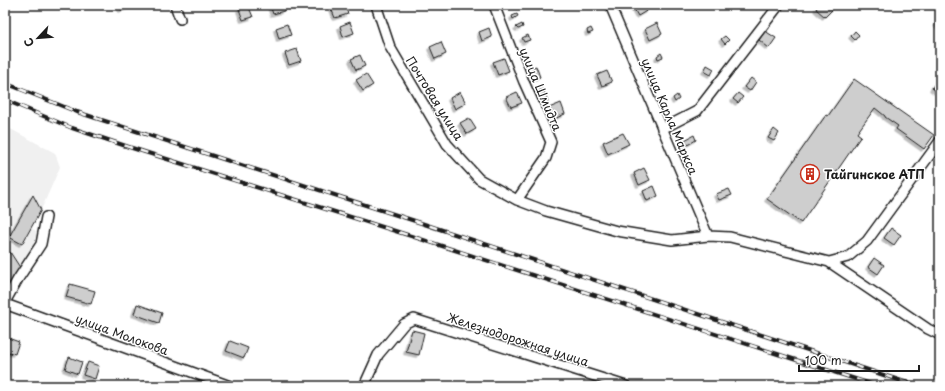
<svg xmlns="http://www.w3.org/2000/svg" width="945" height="391" font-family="'Playpen Sans',sans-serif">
	<defs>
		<filter id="shadow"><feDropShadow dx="-2.5" dy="2.5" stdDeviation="0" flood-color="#0004"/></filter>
	</defs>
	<rect width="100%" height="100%" fill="#fff"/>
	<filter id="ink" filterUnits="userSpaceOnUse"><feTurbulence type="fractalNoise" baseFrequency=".025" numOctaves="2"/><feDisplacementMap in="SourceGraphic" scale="8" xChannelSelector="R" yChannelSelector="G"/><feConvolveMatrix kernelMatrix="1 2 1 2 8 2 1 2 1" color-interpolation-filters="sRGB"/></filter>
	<g filter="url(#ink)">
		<path fill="#f0f0f0" d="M5 126 55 153 60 167 41 210 31 228 38 232 29 254 5 293Z"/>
		<path fill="#cecece" stroke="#1c1c1c" filter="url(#shadow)" d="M119 5H135L121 10Z
			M248 5 253 17 243 20 239 9Z
			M270 5H282L284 11 273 14Z
			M339 5H345L348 14 335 18 331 8Z
			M636 5H645L648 10 638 16 633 7Z
			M819 5H829L833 9 825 17 816 9Z
			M517 14 518 16 513 19 512 16Z
			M940 19V27L936 24Z
			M350 22 354 33 343 37 340 26Z
			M657 23 662 34 650 40 645 29Z
			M287 24 291 35 279 39 276 28Z
			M522 24 523 27 518 29 516 27Z
			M489 28 492 37 482 41 479 32Z
			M591 28 593 32 588 34 587 30Z
			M765 31 776 38 769 48 759 40Z
			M855 31 859 35 855 40 851 36Z
			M528 35 530 40 524 42 522 38Z
			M725 36 729 40 725 44 721 39Z
			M441 42 446 54 435 59 430 47Z
			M297 49 301 61 289 65 285 53Z
			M661 53 663 57 658 59 657 56Z
			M360 55 365 66 356 70 351 59Z
			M504 58 509 71 498 75 493 62Z
			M707 65 714 69 711 75 704 71Z
			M536 66 540 77 527 82 523 71Z
			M607 71 612 82 602 86 597 75Z
			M366 74 373 85 363 91 356 80Z
			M940 77V94L932 88Z
			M751 78 756 82 750 91 744 87Z
			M854 79 934 135 924 149 896 129 898 126 885 117V116L875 108 857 133 861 136 801 223 767 199 826 115 828 116Z
			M543 89 548 101 538 106 533 93Z
			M460 92 466 103 455 109 450 98Z
			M517 92 522 103 511 107 506 97Z
			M738 93 743 97 738 103 733 99Z
			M677 95 679 99 675 102 673 98Z
			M561 103 565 114 554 119 549 108Z
			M469 118 476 129 467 134 460 123Z
			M774 129 779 133 774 141 768 138Z
			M623 133 629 144 608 154 603 142Z
			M694 135 696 140 684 147 681 142Z
			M644 168 650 180 639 185 634 173Z
			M654 186 658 196 647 201 643 191Z
			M729 189 732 195 719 200 716 194Z
			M33 195 41 210 22 244 9 237Z
			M891 228 901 235 894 245 884 238Z
			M10 252 21 269 5 293V259Z
			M874 258 884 265 878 274 868 267Z
			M70 284 95 291 91 304 66 297Z
			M137 304 162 313 159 323 134 314Z
			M412 330 424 333 419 355 406 352Z
			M8 338 19 342 15 354 5 351V347Z
			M230 341 248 348 244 358 226 351Z
			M69 357 82 362 78 374 65 369Z
			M88 362 99 366 95 379 83 375Z
			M144 381 156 385 155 386H142Z"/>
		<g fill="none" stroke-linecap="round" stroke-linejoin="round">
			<defs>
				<path id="minor" d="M175 5 180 19
					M376 5 390 47 447 144 479 179 517 200 546 211 617 231 672 240 708 236 730 237 829 262 928 329 940 335
					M494 5 524 82 551 142 546 158 517 200
					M610 5 708 236
					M662 129 697 111 779 5
					M829 262 848 257 867 241 940 141
					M5 302 18 279 41 244 46 217
					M5 304 230 386
					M364 386 378 355 404 324 414 319 626 386"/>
			</defs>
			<use href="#minor" stroke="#1c1c1c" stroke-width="12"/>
			<use href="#minor" stroke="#fff" stroke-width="9"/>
			<defs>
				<path id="rail" d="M5 83 77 112 415 221 917 386
					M5 100 72 128 132 148 411 236 877 386"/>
			</defs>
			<use href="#rail" stroke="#1c1c1c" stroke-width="4"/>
			<use href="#rail" stroke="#fff" stroke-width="2.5" stroke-dasharray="8" stroke-linecap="butt"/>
		</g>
	</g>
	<defs>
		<symbol id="building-ring" viewBox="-11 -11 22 22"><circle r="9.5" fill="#fff" stroke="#c8321e" stroke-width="1.5"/><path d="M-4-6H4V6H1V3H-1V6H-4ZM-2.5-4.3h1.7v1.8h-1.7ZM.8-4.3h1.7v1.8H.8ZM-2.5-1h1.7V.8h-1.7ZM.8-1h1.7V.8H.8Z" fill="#c8321e"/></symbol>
	</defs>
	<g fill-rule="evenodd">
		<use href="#building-ring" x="799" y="163" width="22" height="22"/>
	</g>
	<g text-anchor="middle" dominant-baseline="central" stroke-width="3" stroke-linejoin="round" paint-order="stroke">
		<g font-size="12" fill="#1c1c1c" stroke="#fff">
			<text transform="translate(541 89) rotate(67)">улица Шмидта</text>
			<text transform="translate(435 98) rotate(58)">Почтовая улица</text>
			<text transform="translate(670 116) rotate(67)">улица Карла Маркса</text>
			<text transform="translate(122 334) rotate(20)">улица Молокова</text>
			<text transform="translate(518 339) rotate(18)">Железнодорожная улица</text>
		</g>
		<g font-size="12" font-weight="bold" fill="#1c1c1c" stroke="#fff" text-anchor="start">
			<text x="824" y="174">Тайгинское АТП</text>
		</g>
	</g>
	<rect width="945" height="391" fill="none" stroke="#fff" stroke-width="20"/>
	<rect x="10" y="10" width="925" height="371" fill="none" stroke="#1c1c1c" stroke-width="1.5" filter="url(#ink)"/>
	<g transform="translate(38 38) rotate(244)" stroke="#ffffff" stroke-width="3" paint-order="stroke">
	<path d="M0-3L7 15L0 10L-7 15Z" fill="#1c1c1c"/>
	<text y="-6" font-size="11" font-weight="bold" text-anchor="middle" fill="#1c1c1c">С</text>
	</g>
	<path d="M799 365v6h120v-6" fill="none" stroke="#1c1c1c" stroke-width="2"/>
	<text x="805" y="365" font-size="12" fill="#1c1c1c" stroke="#ffffff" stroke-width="3" paint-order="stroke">100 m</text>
</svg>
